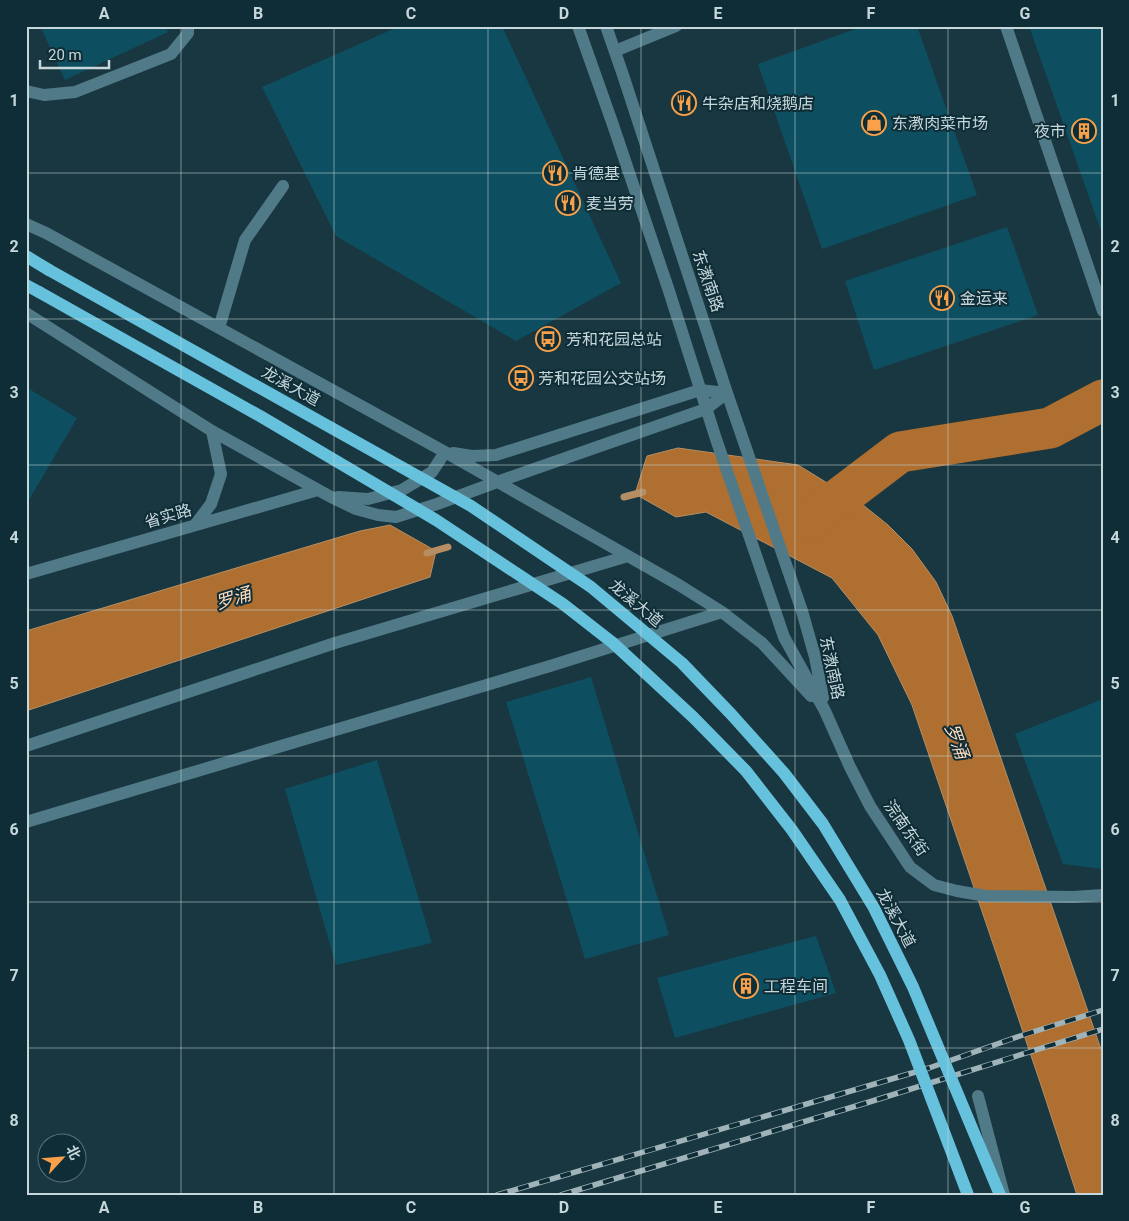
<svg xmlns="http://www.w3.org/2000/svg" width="1129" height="1221" font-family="Roboto,'Noto Sans SC',sans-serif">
	<rect width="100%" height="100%" fill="#193740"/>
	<path fill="#af6f30" stroke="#b68e64" d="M678 448 798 465 863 505 888 525 912 549 936 582 952 616 1103 1055V1195H1077L1042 1088 912 705 878 635 832 578 706 512 676 517 635 494 647 456Z
		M390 525 436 551 430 577 26 711V631L313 545 360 531Z"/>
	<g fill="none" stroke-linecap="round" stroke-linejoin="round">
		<path stroke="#b68e64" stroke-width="7" d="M624 497 643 492
			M427 553 448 547"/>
		<path stroke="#af6f30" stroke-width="41" d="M813 518 900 452 1050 428 1103 400"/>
	</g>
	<path fill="#0d4f60" d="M40 26H165L168 32 65 80Z
		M400 26H502L621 283 516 341 336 236 262 87Z
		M864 26H917L977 195 822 249 758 64Z
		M1029 26H1103V234H1102Z
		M1007 227 1038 315 874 370 845 281Z
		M26 387 77 418 26 505Z
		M591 677 669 935 585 959 506 702Z
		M1103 699V869L1063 864 1015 734Z
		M377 760 432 943 336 965 285 789Z
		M816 936 836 993 675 1038 657 978Z"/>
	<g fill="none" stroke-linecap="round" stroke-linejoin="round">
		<path stroke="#517a88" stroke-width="12" d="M578 26 612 122 669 291 716 439 784 637 825 711 850 767 870 806 910 867 934 885 957 891 986 896 1073 897 1103 895
			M606 26 623 75 727 393 802 611 815 657 823 698
			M1006 26 1103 311
			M615 51 676 26
			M26 91 44 95 75 92 171 54 188 33V26
			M26 224 46 233 445 452 679 585 722 612 762 643 811 696
			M26 313 212 431 331 497 356 509 378 515 396 517 437 504 497 482 706 409 727 393
			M219 328 245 240 283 186
			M453 453 472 456 496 455 700 390 727 393
			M338 497 368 499 402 490 432 472 445 452
			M195 525 211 504 221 474 212 431
			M26 574 318 490
			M26 746 335 643 628 556
			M26 822 550 666 722 612
			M978 1096 1004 1195"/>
		<path stroke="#66c1dd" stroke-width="12" d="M26 256 49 270
			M26 285 39 292"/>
		<defs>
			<path id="rail" d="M497 1195 929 1068 1020 1036 1103 1010
				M561 1195 866 1103 1103 1029"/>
		</defs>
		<use href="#rail" stroke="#9fb3b9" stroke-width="5.5"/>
		<use href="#rail" stroke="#0f2d36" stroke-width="4" stroke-dasharray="11" stroke-linecap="butt"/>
		<path stroke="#66c1dd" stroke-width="12" d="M49 270 471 506 591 587 682 663 731 714 784 773 823 824 874 908 913 987 1000 1195
			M39 292 260 416 436 520 563 604 613 643 693 717 746 771 792 830 840 900 880 975 909 1040 968 1195"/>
	</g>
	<path fill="none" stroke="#c6d7dc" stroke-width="1" stroke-opacity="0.55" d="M181 26V1195M334 26V1195M488 26V1195M641 26V1195M795 26V1195M948 26V1195M26 173H1103M26 319H1103M26 465H1103M26 610H1103M26 756H1103M26 902H1103M26 1048H1103"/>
	<defs>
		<symbol id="restaurant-ring" viewBox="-11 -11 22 22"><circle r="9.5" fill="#0f2d36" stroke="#f8a14a" stroke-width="1.5"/><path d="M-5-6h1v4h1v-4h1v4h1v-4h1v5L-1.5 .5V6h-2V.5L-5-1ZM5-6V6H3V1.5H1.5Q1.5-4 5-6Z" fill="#f8a14a"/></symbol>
		<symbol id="shop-ring" viewBox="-11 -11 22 22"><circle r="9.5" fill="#0f2d36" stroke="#f8a14a" stroke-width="1.5"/><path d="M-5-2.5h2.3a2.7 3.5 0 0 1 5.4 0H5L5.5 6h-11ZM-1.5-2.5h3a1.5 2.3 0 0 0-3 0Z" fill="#f8a14a"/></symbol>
		<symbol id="building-ring" viewBox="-11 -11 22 22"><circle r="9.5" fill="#0f2d36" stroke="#f8a14a" stroke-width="1.5"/><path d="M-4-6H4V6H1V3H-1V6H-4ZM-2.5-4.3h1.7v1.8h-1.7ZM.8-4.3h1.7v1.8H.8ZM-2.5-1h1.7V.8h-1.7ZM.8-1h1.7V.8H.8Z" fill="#f8a14a"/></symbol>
		<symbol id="bus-ring" viewBox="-11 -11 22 22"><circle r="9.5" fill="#0f2d36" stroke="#f8a14a" stroke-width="1.5"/><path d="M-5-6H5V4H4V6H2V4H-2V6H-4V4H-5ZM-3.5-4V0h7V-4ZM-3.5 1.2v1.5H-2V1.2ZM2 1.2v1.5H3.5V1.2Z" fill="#f8a14a"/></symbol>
	</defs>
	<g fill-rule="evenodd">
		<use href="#restaurant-ring" x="670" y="89" width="28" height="28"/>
		<use href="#shop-ring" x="860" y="109" width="28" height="28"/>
		<use href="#building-ring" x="1070" y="117" width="28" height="28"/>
		<use href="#restaurant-ring" x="541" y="159" width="28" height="28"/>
		<use href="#restaurant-ring" x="554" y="189" width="28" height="28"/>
		<use href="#restaurant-ring" x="928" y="284" width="28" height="28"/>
		<use href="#bus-ring" x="534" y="325" width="28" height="28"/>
		<use href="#bus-ring" x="507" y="364" width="28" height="28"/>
		<use href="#building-ring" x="732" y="972" width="28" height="28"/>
	</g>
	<g text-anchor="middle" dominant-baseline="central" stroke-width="4" stroke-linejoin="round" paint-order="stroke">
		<g font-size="16" fill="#c6d7dc" stroke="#0f2d36" text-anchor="start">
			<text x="702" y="103">牛杂店和烧鹅店</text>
			<text x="892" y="123">东漖肉菜市场</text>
			<text x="1066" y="131" text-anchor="end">夜市</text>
			<text x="572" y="173">肯德基</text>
			<text x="586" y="203">麦当劳</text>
			<text x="960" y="298">金运来</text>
			<text x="566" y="339">芳和花园总站</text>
			<text x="538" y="378">芳和花园公交站场</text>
			<text x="764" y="986">工程车间</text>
		</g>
		<g font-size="16" fill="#c6d7dc" stroke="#0f2d36">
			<text transform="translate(708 281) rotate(71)">东漖南路</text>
			<text transform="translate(291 386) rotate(29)">龙溪大道</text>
			<text transform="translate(168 516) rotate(-16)">省实路</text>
			<text transform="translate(636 603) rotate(40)">龙溪大道</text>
			<text transform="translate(832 668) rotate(78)">东漖南路</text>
			<text transform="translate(906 828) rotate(55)">浣南东街</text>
			<text transform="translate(896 918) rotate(62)">龙溪大道</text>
		</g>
		<g font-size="18" font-style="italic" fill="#fdd9bb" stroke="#0f2d36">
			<text transform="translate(233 598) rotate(-17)">罗涌</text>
			<text transform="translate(957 741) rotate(70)">罗涌</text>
		</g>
	</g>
	<rect width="1129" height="1221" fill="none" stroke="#0f2d36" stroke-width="55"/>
	<g transform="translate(62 1158) rotate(64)"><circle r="24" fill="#0f2d36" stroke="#587178"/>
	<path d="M0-4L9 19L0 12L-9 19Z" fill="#f8a14a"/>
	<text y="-8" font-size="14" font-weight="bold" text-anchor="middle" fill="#c6d7dc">北</text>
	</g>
	<path d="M40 60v8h69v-8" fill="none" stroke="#c6d7dc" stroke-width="2.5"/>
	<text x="48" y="60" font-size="15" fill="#c6d7dc" stroke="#0f2d36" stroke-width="4" paint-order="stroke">20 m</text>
	<rect x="28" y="28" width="1074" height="1166" fill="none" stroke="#c6d7dc" stroke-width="2"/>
	<g font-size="16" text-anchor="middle" font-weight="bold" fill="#c6d7dc">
		<text x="104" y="19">A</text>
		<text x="258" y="19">B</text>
		<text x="411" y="19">C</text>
		<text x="564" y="19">D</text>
		<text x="718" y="19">E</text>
		<text x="871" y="19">F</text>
		<text x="1025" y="19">G</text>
		<text x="14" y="106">1</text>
		<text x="1115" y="106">1</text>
		<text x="14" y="252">2</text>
		<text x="1115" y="252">2</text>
		<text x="14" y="398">3</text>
		<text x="1115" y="398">3</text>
		<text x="14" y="543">4</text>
		<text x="1115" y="543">4</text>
		<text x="14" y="689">5</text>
		<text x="1115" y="689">5</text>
		<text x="14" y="835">6</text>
		<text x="1115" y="835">6</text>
		<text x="14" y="981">7</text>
		<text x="1115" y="981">7</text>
		<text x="14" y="1126">8</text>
		<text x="1115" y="1126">8</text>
		<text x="104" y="1213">A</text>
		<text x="258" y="1213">B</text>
		<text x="411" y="1213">C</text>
		<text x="564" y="1213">D</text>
		<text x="718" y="1213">E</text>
		<text x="871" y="1213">F</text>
		<text x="1025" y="1213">G</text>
	</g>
</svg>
